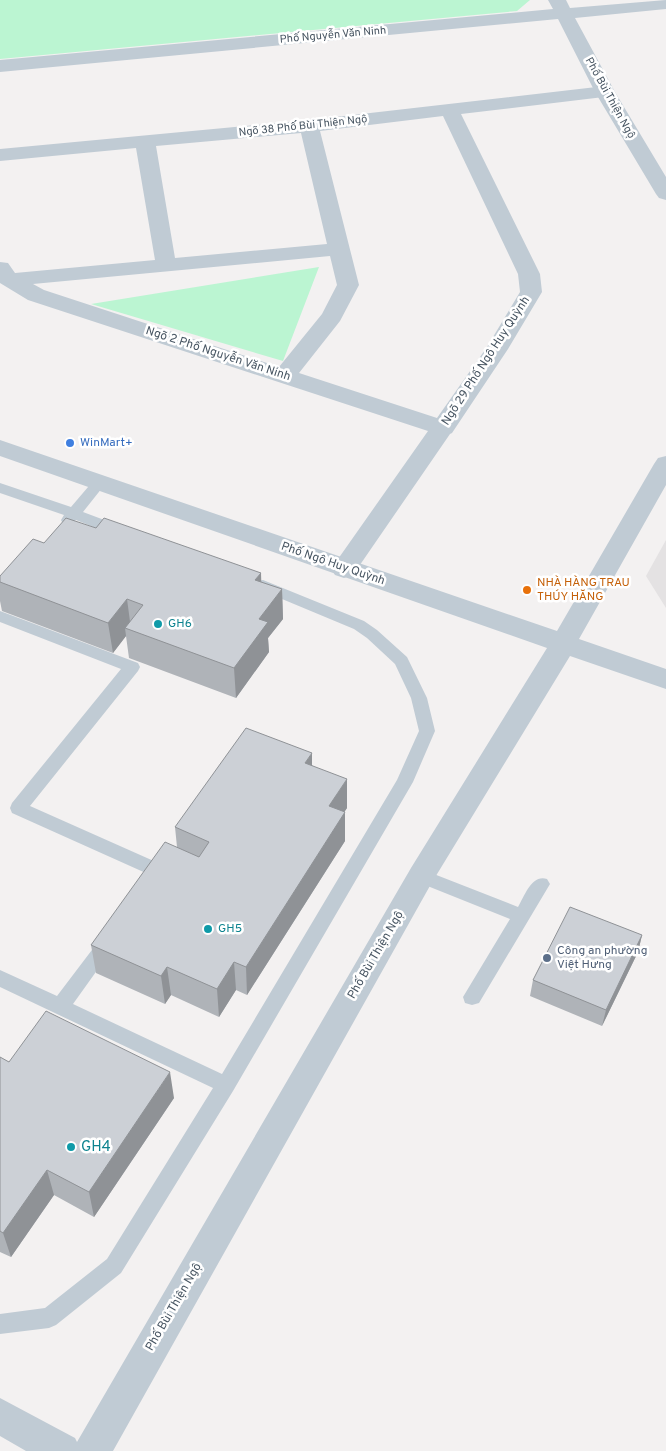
<svg xmlns="http://www.w3.org/2000/svg" width="666" height="1451" font-family="Overpass,sans-serif">
	<rect width="100%" height="100%" fill="#f3f1f1"/>
	<path fill="#e4e2e3" d="M666 540V608L646 576Z"/>
	<path fill="#bbf5d2" d="M0 0H530L517 11 0 59Z
		M319 267 283 361 91 304Z"/>
	<g fill="none" stroke-linecap="round" stroke-linejoin="round">
		<path fill="#c0cbd4" fill-rule="evenodd" d="M99 478 104 480 106 483 83 512 123 527 125 531 123 535H113L76 520 68 525 63 524 61 520 64 515 0 493V483L71 507 94 480Z
			M263 580 364 621 377 630 407 657 427 698 435 731 413 782 233 1091 121 1273 56 1325 49 1328 0 1334V1314L45 1308 107 1259 213 1088 0 987V970L57 996 101 938 107 935 113 938 116 943 113 948 73 1004 222 1074 397 780 419 731 411 698 395 664 367 638 354 629 258 589 255 585 258 581Z
			M0 611 138 663 140 667 138 671 30 806 165 866 168 871C163 880 159 887 148 883L145 878 148 874 12 813 10 808 12 803 121 669 0 622Z
			M421 869 518 907C525 895 532 874 547 879L550 884 479 1003 472 1005 465 1003 463 997 510 919 415 881 412 876 415 871Z"/>
		<path fill="#c0cbd4" fill-rule="evenodd" d="M605 86 612 88 615 92 612 96 461 114 540 274 542 292 508 349 452 433 450 434 353 575 344 578 335 575 331 569 428 431 28 300 0 283V262L8 263 15 273 155 260 136 148 0 161V149L309 120ZM443 116 518 274 520 292 487 347 437 418 299 373 340 321 359 285 320 131ZM301 133 327 244 175 258 156 146ZM330 256 337 285 322 314 279 367 44 290 33 284Z"/>
		<path fill="#c0cbd4" fill-rule="evenodd" d="M548 0H566L570 8 666 0V9L575 18 615 92 666 177V200L659 198 656 194 595 92 558 19 0 72V60L553 9Z
			M0 440 557 631 654 464 658 458 666 456V485L579 639 666 669V689L570 656 431 884 113 1451H26L0 1436V1398L75 1438 77 1442 411 868 547 648 0 456Z"/>
	</g>
	<path fill="#afb3b8" d="M96 528 261 573V582L282 589 283 619 268 638 269 652 236 698 129 658 126 636 113 653 2 611 0 601V576L44 543Z
		M312 765 347 808 344 812 345 841 247 995 236 990 219 1017 171 995 165 1004 96 973 91 945 177 847 175 827Z
		M642 935 638 952 602 1026 530 996 533 980Z
		M0 1057 9 1062 174 1098 94 1217 54 1195 11 1257 0 1252Z"/>
	<path fill="#8f9296" d="M261 573 262 603 255 580Z
		M282 589 283 619 268 638 269 652 236 698 234 668 259 619Z
		M127 599 131 629 125 628 126 636 113 653 108 623Z
		M312 753V782L305 763Z
		M347 779V808L329 835V806Z
		M345 812V841L247 995 246 967Z
		M642 935 638 952 602 1026 606 1010Z
		M234 962 236 990 219 1017 217 989Z
		M167 967 171 995 165 1004 161 976Z
		M170 1072 174 1098 94 1217 89 1192Z
		M47 1170 54 1195 11 1257 3 1233Z"/>
	<path fill="#ccd0d6" stroke="#8f9296" d="M66 518 96 528 104 518 261 573 255 580 282 589 259 619 268 622 234 668 125 628 143 605 127 599 108 623 0 582V576L33 539 44 543Z
		M246 728 312 753 305 763 347 779 329 806 345 812 246 967 234 962 217 989 167 967 161 976 91 945 165 842 199 857 209 842 175 827Z
		M570 907 642 935 606 1010 533 980Z
		M46 1011 170 1072 89 1192 47 1170 3 1233 0 1231V1057L9 1062Z"/>
	<circle fill="#3f7fe0" stroke="#fff" stroke-width="2" cx="70" cy="443" r="5"/>
	<circle fill="#e8710a" stroke="#fff" stroke-width="2" cx="527" cy="590" r="5"/>
	<g fill="#0f9aa8" stroke="#fff" stroke-width="2">
		<circle cx="158" cy="624" r="5"/>
		<circle cx="208" cy="929" r="5"/>
		<circle cx="71" cy="1147" r="5"/>
	</g>
	<circle fill="#5c6f8a" stroke="#fff" stroke-width="2" cx="547" cy="958" r="5"/>
	<g text-anchor="middle" dominant-baseline="central" stroke-width="5" stroke-linejoin="round" paint-order="stroke">
		<g font-size="11" fill="#465461" stroke="#fff">
			<text transform="translate(333 35) rotate(-5)">Phố Nguyễn Văn Ninh</text>
			<text transform="translate(610 98) rotate(61)">Phố Bùi Thiện Ngộ</text>
			<text transform="translate(303 126) rotate(-6)">Ngõ 38 Phố Bùi Thiện Ngộ</text>
		</g>
		<g font-size="12" fill="#465461" stroke="#fff">
			<text transform="translate(218 354) rotate(18)">Ngõ 2 Phố Nguyễn Văn Ninh</text>
			<text transform="translate(486 361) rotate(-57)">Ngõ 29 Phố Ngô Huy Quỳnh</text>
			<text transform="translate(333 564) rotate(19)">Phố Ngô Huy Quỳnh</text>
			<text transform="translate(376 955) rotate(-60)">Phố Bùi Thiện Ngộ</text>
			<text transform="translate(174 1307) rotate(-60)">Phố Bùi Thiện Ngộ</text>
		</g>
		<g font-size="12" fill="#366cbe" stroke="#fff" text-anchor="start">
			<text x="80" y="443">WinMart+</text>
		</g>
		<g font-size="12" fill="#c56008" stroke="#fff" text-anchor="start">
			<text x="537" y="583">NHÀ HÀNG TRAU<tspan x="537" dy="14">THÚY HĂNG</tspan></text>
		</g>
		<g font-size="12" fill="#0d838f" stroke="#fff" text-anchor="start">
			<text x="168" y="624">GH6</text>
			<text x="218" y="929">GH5</text>
		</g>
		<g font-size="12" fill="#4e5e75" stroke="#fff" text-anchor="start">
			<text x="557" y="951">Công an phường<tspan x="557" dy="14">Việt Hưng</tspan></text>
		</g>
		<g font-size="15" fill="#0d838f" stroke="#fff" text-anchor="start">
			<text x="81" y="1147">GH4</text>
		</g>
	</g>
</svg>
